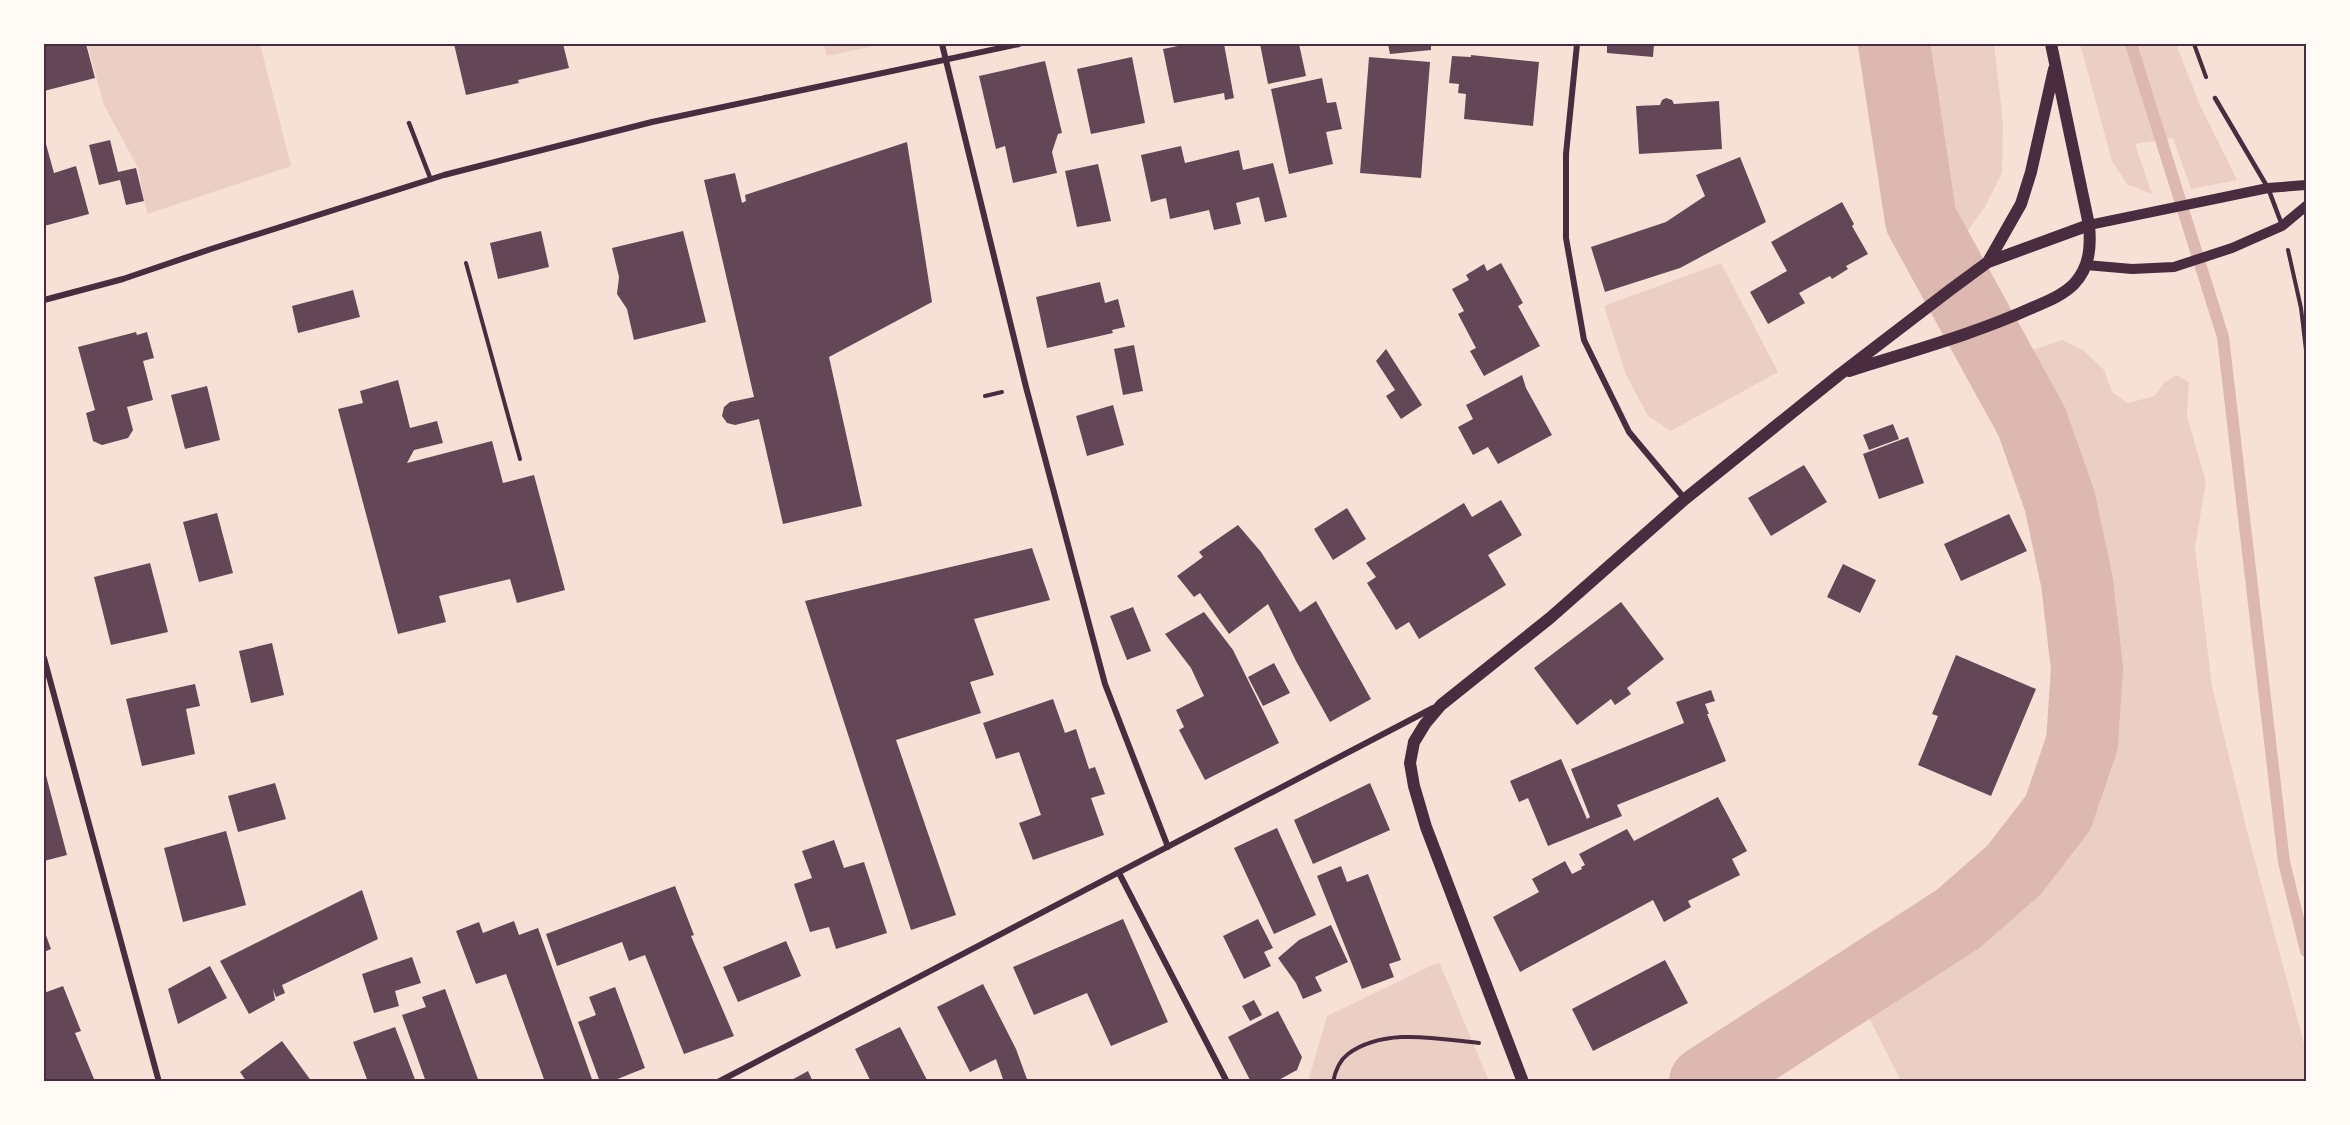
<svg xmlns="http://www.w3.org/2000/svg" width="2350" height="1125" font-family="'Titillium Web',sans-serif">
	<rect width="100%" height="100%" fill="#f7e1d7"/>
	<path fill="#ebcfc5" d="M87 44H260L291 166 147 214 138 168 104 105Z
		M824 44H884L827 56Z
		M1872 44H1994L2003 122 2002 173 1985 207 1958 244 1923 274 1886 174Z
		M2080 44H2176L2200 105 2237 180 2191 189 2173 138 2135 144 2152 194 2127 184 2112 161Z
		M1721 263 1778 372 1671 431 1648 416 1626 375 1604 306Z
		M2062 340 2083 350 2104 370 2112 392 2128 403 2155 396 2163 384 2176 375 2189 382 2187 416 2206 482 2195 548 2212 686 2247 831 2306 1051V1081H1901L1862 1004 1957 940 2029 883 2073 830 2094 778 2101 716 2099 625 2084 530 2065 460 2042 410 2009 358Z
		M1439 962 1489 1081 1308 1082 1327 1016Z"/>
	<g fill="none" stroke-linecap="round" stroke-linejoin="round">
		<path stroke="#dcb8b0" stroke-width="12" d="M2131 44 2223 337 2284 862 2306 951"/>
		<path stroke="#dcb8b0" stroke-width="72" d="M1705 1082 1958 919 2014 870 2058 813 2082 743 2087 668 2077 582 2060 502 2032 422 1921 220 1894 44"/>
	</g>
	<path fill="#644757" d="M44 44H86L95 78 44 91Z
		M454 44H563L569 68 518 80 519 83 466 95Z
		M1188 44H1224L1234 98 1225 100 1224 93 1174 103 1163 49Z
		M1260 44H1299L1306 76 1268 84Z
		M1388 44H1431V50L1390 54Z
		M1607 44H1654L1653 57 1607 53Z
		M1471 55 1539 62 1533 126 1464 119 1466 94 1458 93 1459 84 1449 83 1452 56 1471 57Z
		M1132 57 1145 123 1091 134 1077 69Z
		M1369 57 1430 62 1421 178 1360 173Z
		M1045 61 1062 133 1058 134 1052 152 1057 173 1013 183 1005 146 996 149 979 76Z
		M1322 78 1327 103 1336 102 1342 129 1326 132 1333 164 1289 174 1271 89Z
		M1666 98 1672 100 1674 104 1719 101 1722 149 1639 154 1636 106 1660 105 1662 100Z
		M44 137 54 173 76 166 89 214 44 226Z
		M110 140 118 172 136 168 144 201 126 205 120 180 99 185 89 145Z
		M907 142 932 302 829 357 862 506 783 524 759 419 735 425 727 423 722 416 724 407 730 402 754 397 704 180 735 173 742 203 746 201 745 195Z
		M1181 146 1185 163 1239 150 1243 170 1273 163 1287 217 1265 222 1259 197 1236 203 1241 224 1214 230 1209 210 1170 219 1166 198 1151 202 1141 155Z
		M1740 157 1766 222 1680 268 1605 292 1591 247 1666 222 1705 196 1696 175Z
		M1098 164 1111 221 1077 227 1065 171Z
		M1842 202 1854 224 1852 226 1868 254 1846 266 1848 269 1832 279 1830 276 1799 293 1805 303 1768 324 1750 292 1787 271 1771 242Z
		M541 231 549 267 498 279 490 243Z
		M683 231 706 322 634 340 627 309 617 294 619 277 612 248Z
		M1501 263 1523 303 1518 306 1540 346 1484 376 1470 351 1476 348 1458 314 1464 311 1452 289 1469 280 1466 275 1484 264 1487 271Z
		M1100 282 1105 303 1118 299 1125 327 1112 330 1113 333 1047 348 1036 297Z
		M353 290 360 317 298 333 292 306Z
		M136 332 137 335 147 332 154 358 143 361 153 400 127 407 133 430 128 438 102 445 93 441 86 413 95 410 78 347Z
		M1134 345 1143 391 1123 395 1114 349Z
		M1386 349 1422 405 1401 419 1386 396 1395 390 1376 361Z
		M1522 375 1526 388 1552 435 1498 464 1488 447 1473 455 1458 427 1473 419 1466 405Z
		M398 380 410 428 437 421 443 443 414 450 407 463 492 441 503 483 534 475 565 590 517 603 510 579 439 596 446 622 398 634 338 409 363 403 360 391Z
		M207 386 220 440 185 449 171 395Z
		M1113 405 1124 445 1087 456 1076 416Z
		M1893 424 1899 439 1869 450 1863 435Z
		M1908 437 1924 483 1879 499 1863 454Z
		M1804 465 1827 502 1771 536 1748 498Z
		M1501 500 1522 535 1488 555 1506 585 1419 639 1409 622 1396 630 1367 583 1376 577 1366 563 1464 503 1472 517Z
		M1347 508 1366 539 1333 560 1314 529Z
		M217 513 233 573 199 582 183 522Z
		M2009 514 2027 551 1961 581 1944 544Z
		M1238 525 1261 552 1300 612 1316 601 1371 699 1330 722 1296 661 1268 604 1229 634 1200 593 1194 597 1177 576 1203 557 1199 552Z
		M1032 548 1050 600 974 619 994 675 970 682 981 713 896 740 956 915 911 930 805 601Z
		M150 563 168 632 111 645 94 577Z
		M1843 564 1876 580 1860 613 1827 597Z
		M1621 602 1664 659 1627 688 1631 694 1615 705 1611 699 1577 725 1534 668Z
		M1133 607 1151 651 1127 660 1110 616Z
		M1204 612 1233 650 1279 743 1205 780 1179 730 1184 727 1176 710 1204 696 1191 668 1165 634Z
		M272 643 284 695 251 703 239 651Z
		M1956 655 2036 689 1991 796 1918 765 1938 716 1932 714Z
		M1274 663 1290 693 1263 706 1248 677Z
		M195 684 200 706 186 709 195 754 142 766 126 699Z
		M1711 690 1715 701 1705 704 1709 714H1707L1726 761 1617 805 1622 816 1548 846 1528 798 1519 802 1510 781 1561 759 1587 819 1590 817 1571 769 1684 723 1676 702Z
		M1053 699 1065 733 1076 729 1089 769 1095 767 1105 794 1091 798 1104 835 1033 860 1019 823 1041 815 1019 752 996 759 983 723Z
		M44 768 67 855 44 861Z
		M275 783 286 819 238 832 228 796Z
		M1370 783 1390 830 1313 864 1294 820Z
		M1718 797 1747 851 1732 859 1740 875 1688 901 1691 907 1664 922 1653 900 1520 972 1493 917 1539 892 1532 879 1565 861 1572 874 1582 869 1581 867 1585 865 1579 854 1627 829 1634 841Z
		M1277 828 1316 915 1274 934 1234 848Z
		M226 831 246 905 183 922 164 848Z
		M834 840 844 868 864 862 887 933 836 949 829 927 810 932 794 884 812 878 802 851Z
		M1341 866 1347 882 1368 874 1401 960 1389 964 1394 977 1362 989 1317 876Z
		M675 886 694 935 691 936 734 1036 684 1054 645 955 629 961 622 942 557 966 546 934Z
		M362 890 378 939 282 985 285 993 276 997 273 989 275 1000 249 1014 220 961Z
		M1123 919 1168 1022 1111 1046 1087 993 1034 1015 1013 967Z
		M1258 919 1273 948 1264 952 1271 966 1244 979 1223 936Z
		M514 921 519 935 538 928 593 1082H545L506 974 476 984 456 931 479 922 483 933Z
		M1331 925 1348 962 1315 977 1322 991 1303 999 1296 983 1278 958 1299 940Z
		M44 930 51 949 44 952Z
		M786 941 801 976 738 1002 723 967Z
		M412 957 421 983 395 991 399 1006 374 1013 362 974Z
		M1665 960 1688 1003 1593 1051 1572 1009Z
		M210 966 227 998 178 1024 168 989Z
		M983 984 1016 1049 1028 1082H1004L996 1059 970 1072 937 1007Z
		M63 986 81 1031 75 1033 94 1079 88 1082H44V993Z
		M615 987 645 1068 610 1082H600L578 1022 596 1015 589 997Z
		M445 989 479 1082H426L402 1015 426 1007 422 997Z
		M1254 1000 1262 1015 1250 1021 1242 1006Z
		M1278 1011 1302 1057 1297 1070 1275 1082H1251L1228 1037Z
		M395 1027 416 1082H368L353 1042Z
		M900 1027 928 1082H871L855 1049Z
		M282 1041 312 1082H247L240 1072Z
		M808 1071 813 1082H788Z"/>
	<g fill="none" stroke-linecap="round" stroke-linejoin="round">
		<path stroke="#4a2c40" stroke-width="4" d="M2194 44 2206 77
			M2288 250 2301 308 2306 350
			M466 263 520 459
			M985 396 1002 392
			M1333 1082C1335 1072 1340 1060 1348 1054 1385 1027 1438 1039 1479 1043"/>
		<path stroke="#4a2c40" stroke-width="4.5" d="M2215 98 2268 188 2282 225
			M409 123 431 180"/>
		<path stroke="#4a2c40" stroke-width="6" d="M942 44 1026 387 1105 684 1168 847
			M1577 44 1566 154V238L1584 340 1629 432 1685 499
			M44 300 123 279 211 249 444 175 652 122 1019 44
			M44 658 159 1082
			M1119 873 1227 1082
			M718 1082 1433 708"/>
		<path stroke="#4a2c40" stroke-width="10" d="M2089 225 2268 188 2306 185
			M2086 265 2132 269 2174 267 2232 248 2282 226 2306 206"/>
		<path stroke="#4a2c40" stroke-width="12" d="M1988 262 2021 204 2031 172 2054 69
			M1849 371C1911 351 1975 334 2034 307 2048 301 2063 295 2074 284 2090 267 2091 246 2089 225L2051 44
			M1523 1082 1426 827 1414 786 1410 763 1414 742 1425 724 1441 705 1550 618 1685 499 1839 375 1950 290 1988 262 2089 225"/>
	</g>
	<rect width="2350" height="1125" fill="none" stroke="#fffaf5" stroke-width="90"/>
	<rect x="45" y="45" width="2260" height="1035" fill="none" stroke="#4a2c40" stroke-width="2"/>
</svg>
